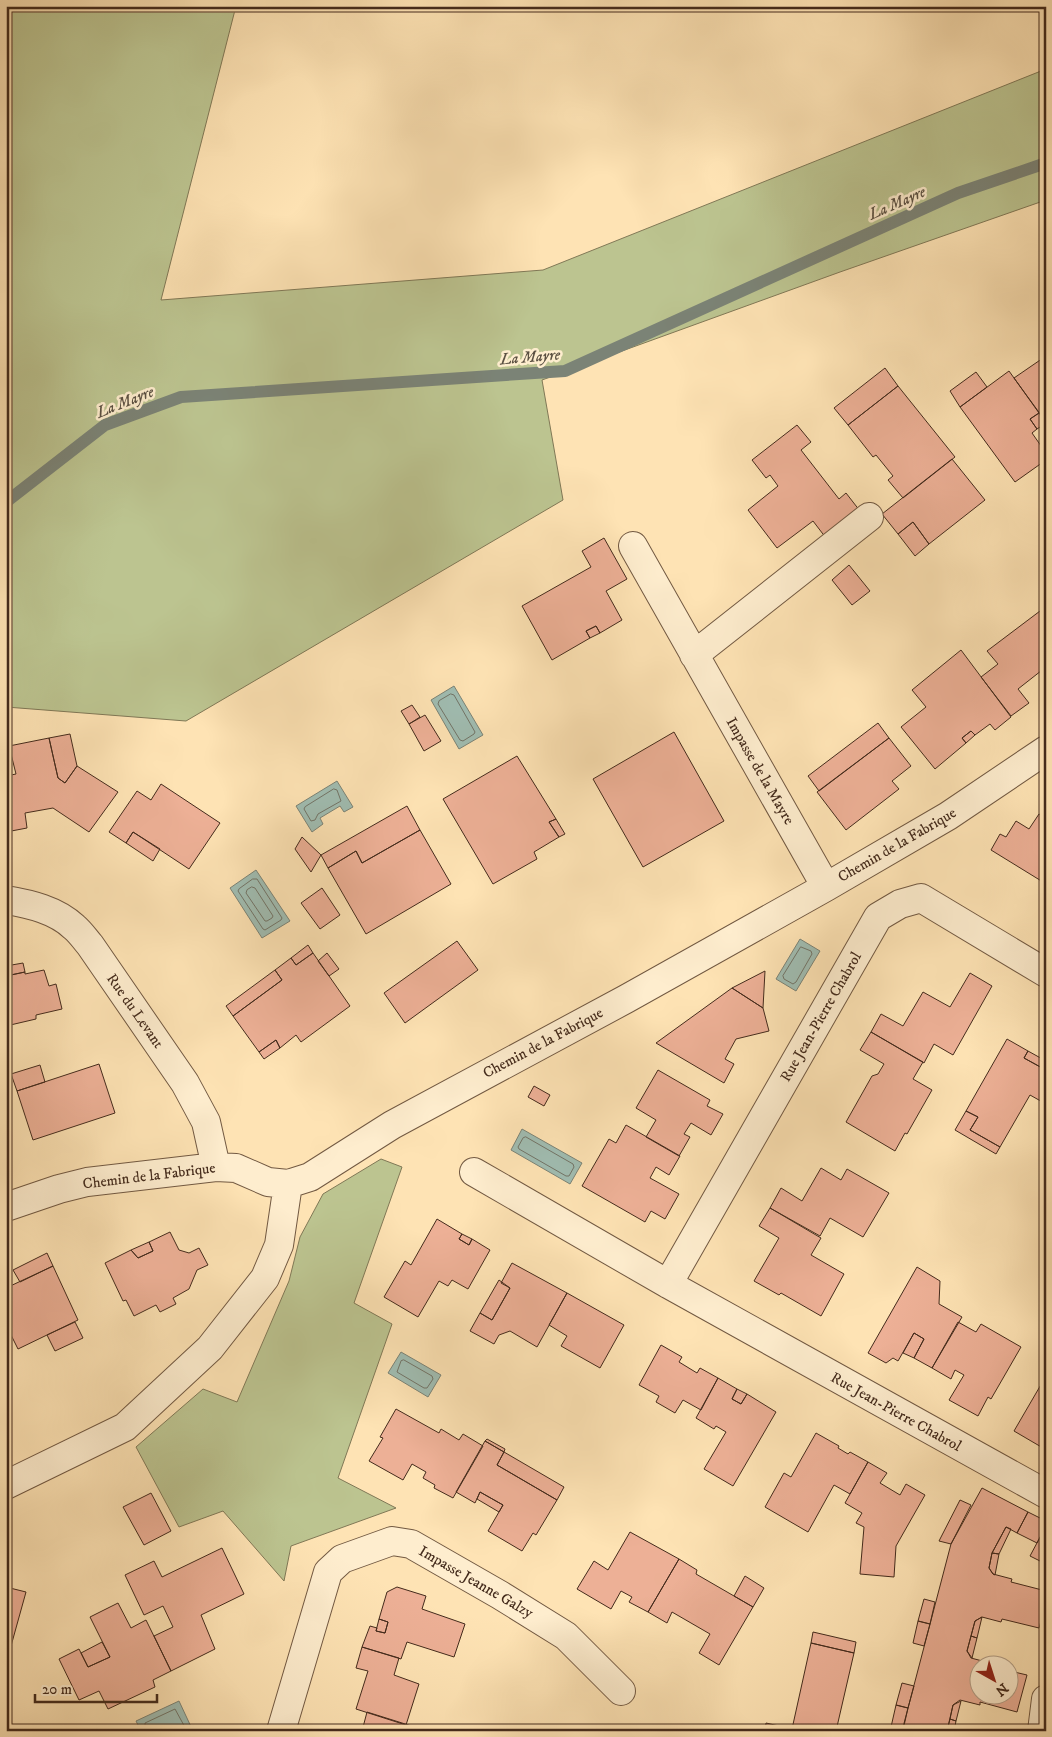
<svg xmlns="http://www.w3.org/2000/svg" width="1052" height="1737" font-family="'IM FELL DW Pica',serif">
	<rect width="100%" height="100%" fill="#fee3b4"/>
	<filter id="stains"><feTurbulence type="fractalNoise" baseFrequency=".004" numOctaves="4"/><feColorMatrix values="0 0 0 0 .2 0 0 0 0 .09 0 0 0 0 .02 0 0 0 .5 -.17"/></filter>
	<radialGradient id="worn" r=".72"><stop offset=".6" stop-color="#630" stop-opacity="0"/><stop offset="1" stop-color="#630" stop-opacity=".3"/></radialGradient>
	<path fill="#bcc490" stroke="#807856" d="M6 6H236L161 300 543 270 1046 69V200L840 272 542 380 563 500 186 721 6 707Z
		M381 1159 402 1167 354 1303 392 1324 338 1478 396 1508 291 1546 284 1581 223 1511 179 1527 136 1447 203 1389 237 1402 289 1281 300 1237 323 1194Z"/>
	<path fill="#a0bdb2" stroke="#7b8376" d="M454 686 483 735 459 749 431 700Z
		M337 781 353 807 344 812 340 806 320 818 323 824 312 832 296 806Z
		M256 870 290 921 262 938 230 888Z
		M800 939 820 951 796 991 776 979Z
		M522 1129 582 1163 570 1184 511 1150Z
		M401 1352 441 1375 428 1397 388 1373Z
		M179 1701 193 1731H141L136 1721Z"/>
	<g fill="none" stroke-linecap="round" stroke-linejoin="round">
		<path stroke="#727467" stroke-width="1" d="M451 694 454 695 475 732 474 734 463 741 460 740 438 704 439 701Z
			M334 789 337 790 341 801 318 814 315 820 311 821 304 809 305 807Z
			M253 879H257L282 918 281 920 265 930 263 929 238 891 239 889Z
			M252 887 255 888 273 916 272 918 267 921H265L246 893 247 890Z
			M801 947 811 951 812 954 796 982 793 984 784 979 783 976Z
			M526 1137 573 1164 574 1167 569 1176H566L519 1149 518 1147 523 1138Z
			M404 1360 432 1376 433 1379 427 1388H424L397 1372 401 1361Z
			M145 1731V1723L175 1709 187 1731"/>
		<path stroke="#7b8376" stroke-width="12" d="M6 502 105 425 181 397 565 371 958 193 1046 163"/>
	</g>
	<path fill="#edb096" stroke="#442b1c" d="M1046 356V422L1014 378Z
		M885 368 898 386 848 425 834 408Z
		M1009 371 1039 413 1030 419 1037 429 1032 433 1046 453V460L1015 482 960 407Z
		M976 372 987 387 960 407 950 391Z
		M898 386 955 457 903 498 888 480 893 476 876 455 873 457 848 425Z
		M1039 413 1046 423 1037 429 1030 419Z
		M797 425 811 442 801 450 839 499 846 493 860 511 826 538 813 521 777 548 748 510 778 486 770 475 766 478 752 460Z
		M952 459 985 500 929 544 913 522 898 534 882 514Z
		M913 522 929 544 915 556 898 534Z
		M604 538 627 579 606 591 622 620 600 633 596 626 586 631 590 638 552 660 522 606 591 567 582 551Z
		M849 565 870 591 852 605 832 580Z
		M1044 608 1046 611V667L1018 689 1029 703 1011 716 981 677 998 664 987 651Z
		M596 626 600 633 590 638 586 631Z
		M961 650 1011 717 995 730 990 724 975 735 971 731 962 738 966 743 935 769 901 727 926 707 912 690Z
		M412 705 420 717 409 724 401 711Z
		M425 715 441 741 424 751 409 724Z
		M878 723 889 738 819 791 808 776Z
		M971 731 975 735 966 743 962 738Z
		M674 732 724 821 643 867 593 779Z
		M70 734 77 766 65 783 58 778 49 738Z
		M49 738 58 778 65 783 77 766 118 792 89 832 53 808 25 813 27 828 6 832V776L16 774 9 746Z
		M889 738 911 766 892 781 899 789 846 830 817 792Z
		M517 756 556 819 549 822 559 837 534 852 537 859 493 884 443 799Z
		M161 784 220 823 189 869 133 832 126 843 109 832 137 791 151 800Z
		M407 806 420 830 362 863 356 851 328 868 321 855Z
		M1039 814 1046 818V887L1042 885 1043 882 991 850 1000 834 1006 837 1016 821 1029 829Z
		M556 819 565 834 559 837 549 822Z
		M420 830 451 884 366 934 328 868 356 851 362 863Z
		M133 832 160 849 153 861 126 843Z
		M302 837 321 855 311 872 295 849Z
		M322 888 340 915 320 929 301 903Z
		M457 941 478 970 405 1023 384 993Z
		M308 945 313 953 296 965 291 958Z
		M313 953 350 1006 301 1042 296 1035 280 1048 276 1040 259 1052 233 1016 282 980 275 970 291 958 296 965Z
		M327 953 339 969 329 976 318 961Z
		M23 963 25 972 6 976V966Z
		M44 970 49 986 56 984 62 1009 36 1015V1019L6 1026V976L25 972V974Z
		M275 970 282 980 233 1016 226 1006Z
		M765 971 763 1008 732 988Z
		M970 973 992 986 953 1055 934 1044 924 1063 871 1032 881 1014 903 1026 923 992 950 1007Z
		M732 988 763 1008 769 1031 736 1039 725 1059 734 1064 724 1083 656 1043Z
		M871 1032 923 1062 913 1079 932 1090 907 1134 905 1133 895 1151 846 1122 872 1076 878 1074 884 1064 860 1050Z
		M1007 1039 1028 1051 1024 1058 1044 1069 1046 1065V1104L1030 1095 1000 1147 970 1130 978 1117 966 1111Z
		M276 1040 280 1048 264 1059 259 1052Z
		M1028 1051 1046 1061 1044 1069 1024 1058Z
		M99 1064 115 1113 33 1140 17 1091Z
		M40 1065 45 1082 17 1091 11 1074Z
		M658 1070 710 1100 707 1106 723 1114 711 1135 691 1123 684 1134 690 1137 679 1156 646 1137 656 1120 636 1108Z
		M534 1086 550 1095 544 1106 528 1097Z
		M966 1111 978 1117 970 1130 1000 1147 996 1154 955 1130Z
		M626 1125 680 1156 669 1175 656 1167 650 1178 679 1194 665 1219 651 1211 645 1222 582 1186 609 1139 616 1143Z
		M821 1168 841 1180 847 1169 889 1193 863 1237 830 1218 820 1236 770 1208 781 1188 802 1201Z
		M770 1208 821 1238 811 1255 844 1274 821 1316 781 1293 779 1295 754 1281 779 1238 759 1226Z
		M437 1219 462 1234 459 1239 469 1245 472 1239 490 1250 468 1289 452 1280 448 1286 439 1281 418 1317 384 1297 405 1261 411 1265Z
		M170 1232 179 1250 189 1253 199 1248 208 1265 197 1270 189 1289 173 1298 176 1304 160 1312 156 1305 134 1316 126 1300 123 1301 105 1263 131 1250 138 1258 153 1251 149 1242Z
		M462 1234 472 1239 469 1245 459 1239Z
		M149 1242 153 1251 138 1258 131 1250Z
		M47 1253 53 1266 20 1282 13 1270Z
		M512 1263 567 1293 537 1347 510 1331 499 1335 494 1344 470 1331 480 1313 492 1320 510 1288 501 1283Z
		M53 1266 78 1320 18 1349 6 1325V1288Z
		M917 1267 940 1281 939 1304 962 1317 932 1368 914 1358 924 1339 914 1333 898 1361 893 1358 886 1363 868 1353Z
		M499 1280 510 1288 492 1320 480 1313Z
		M567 1293 624 1325 600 1368 561 1346 567 1336 549 1325Z
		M75 1322 83 1338 55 1351 47 1335Z
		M958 1322 976 1332 981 1324 1021 1347 991 1399 988 1397 978 1416 949 1400 964 1375 955 1370 951 1379 932 1368Z
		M914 1333 924 1339 914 1358 903 1353Z
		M661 1345 682 1357 679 1362 697 1373 700 1368 718 1378 701 1410 683 1400 675 1413 656 1402 659 1396 639 1385Z
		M1046 1376V1444L1043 1448 1014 1431Z
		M718 1378 737 1389 732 1399 741 1404 747 1394 776 1412 733 1486 704 1469 726 1432 716 1426 714 1429 696 1418Z
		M737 1389 747 1394 741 1404 732 1399Z
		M396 1409 439 1433 441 1429 459 1440 463 1434 483 1446 453 1498 434 1488 435 1485 423 1478 426 1472 412 1464 403 1480 369 1461 383 1438 380 1437Z
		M816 1433 839 1446 838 1448 848 1454 850 1452 868 1462 850 1494 834 1485 808 1532 765 1507 784 1473 791 1477Z
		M487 1439 505 1449 504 1452 485 1441Z
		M485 1441 504 1452 497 1465 557 1500 536 1535 533 1533 522 1551 488 1531 503 1505 480 1492 475 1503 456 1492Z
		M504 1452 564 1487 557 1500 497 1465Z
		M868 1462 887 1473 880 1483 900 1495 906 1484 925 1495 896 1546 894 1577 860 1574 864 1527 856 1523 862 1513 845 1503Z
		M982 1488 1028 1512 1017 1533 1006 1527 992 1553 989 1568 993 1574 1012 1579 1011 1582 1046 1591V1603L1039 1628 1002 1619 1001 1622 982 1617 975 1621 967 1651 971 1658 990 1663V1664H980V1694H1010V1671L1027 1675 1017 1712 980 1702V1705L960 1700 953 1705 947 1731H902L951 1544Z
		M480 1492 503 1505 499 1512 477 1499Z
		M151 1493 171 1531 144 1545 123 1507Z
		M960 1500 971 1505 951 1544 939 1541Z
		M1028 1512 1046 1521V1526L1037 1543 1017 1533Z
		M1046 1526V1564L1030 1556Z
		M1006 1527 1011 1529 999 1554 992 1553Z
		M630 1532 679 1559 648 1612 629 1602 632 1597 621 1591 611 1609 577 1589 594 1561 608 1570Z
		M222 1548 244 1594 201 1615 215 1649 171 1671 154 1636 173 1627 163 1606 144 1615 125 1575 154 1561 162 1577Z
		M992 1553 999 1554 995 1575 993 1574 989 1568Z
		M679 1559 697 1570 696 1574 753 1607 719 1665 699 1653 710 1634 672 1612 667 1623 648 1612Z
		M745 1576 764 1588 753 1607 734 1596Z
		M6 1587 26 1592 6 1664Z
		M397 1587 426 1596 422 1609 465 1624 454 1657 407 1642 401 1659 362 1647 370 1626 377 1628 376 1631 385 1633 388 1622 379 1619 387 1592Z
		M924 1599 935 1602 930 1624 918 1621Z
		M118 1603 131 1628 146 1620 171 1671 153 1680 155 1687 108 1709 99 1691 79 1700 59 1659 79 1649 88 1667 110 1657 90 1617Z
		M982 1617 977 1638 971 1636 975 1621Z
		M379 1619 388 1622 385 1633 376 1631Z
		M918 1621 930 1624 924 1646 913 1643Z
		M813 1632 856 1642 854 1653 811 1643Z
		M971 1636 977 1638 972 1658 967 1651Z
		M102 1642 110 1657 88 1667 81 1653Z
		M811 1643 854 1653 836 1731H765L766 1723 792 1729Z
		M362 1647 399 1658 394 1675 419 1684 406 1725 356 1709 368 1671 356 1668Z
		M902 1683 914 1686 908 1708 896 1705Z
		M961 1701 956 1721 950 1719 953 1705Z
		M896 1705 908 1708 903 1730 891 1727Z
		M367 1712 418 1728 417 1731H362Z
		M950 1719 956 1721 954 1731H947Z"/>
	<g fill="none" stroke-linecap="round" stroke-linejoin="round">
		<defs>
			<path id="minor" d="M633 546 826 887
				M694 655 869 517
				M6 900C30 904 56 910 74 927 80 932 85 939 90 945L185 1083 206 1122 216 1167
				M474 1172 668 1284 1046 1494
				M6 1207 59 1189 87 1182 216 1167 236 1168 268 1182 288 1184 310 1177 392 1125 626 999 826 887 948 816 1046 750
				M668 1284 878 917 900 904 921 898 1046 973
				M6 1485 125 1427 210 1348 265 1278 279 1245 288 1184
				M281 1731 328 1572 342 1559 392 1541 411 1544 500 1595 566 1636 621 1691
				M1042 1731 1046 1699"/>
		</defs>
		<use href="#minor" stroke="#725942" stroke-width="30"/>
		<use href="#minor" stroke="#feedce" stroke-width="28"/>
	</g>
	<g text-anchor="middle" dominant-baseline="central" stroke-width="5" stroke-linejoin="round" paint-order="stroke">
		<g font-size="15" fill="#442b1c" stroke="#feedce">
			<text transform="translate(760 771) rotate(60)">Impasse de la Mayre</text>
			<text transform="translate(897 845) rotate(-30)">Chemin de la Fabrique</text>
			<text transform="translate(135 1011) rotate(55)">Rue du Levant</text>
			<text transform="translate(821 1017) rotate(-60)">Rue Jean-Pierre Chabrol</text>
			<text transform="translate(543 1043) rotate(-28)">Chemin de la Fabrique</text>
			<text transform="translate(149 1176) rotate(-7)">Chemin de la Fabrique</text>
			<text transform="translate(896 1412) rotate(29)">Rue Jean-Pierre Chabrol</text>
			<text transform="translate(476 1582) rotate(30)">Impasse Jeanne Galzy</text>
		</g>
		<g font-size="16" font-style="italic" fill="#5b5042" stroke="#feedce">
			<text transform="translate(897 203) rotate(-24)">La Mayre</text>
			<text transform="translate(530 357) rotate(-5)">La Mayre</text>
			<text transform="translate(125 402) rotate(-22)">La Mayre</text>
		</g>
	</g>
	<rect width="1052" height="1737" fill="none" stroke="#fee3b4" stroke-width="25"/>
	<rect x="8" y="8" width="1037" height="1722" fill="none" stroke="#442b1c" stroke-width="2.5"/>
	<rect x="12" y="12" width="1027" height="1712" fill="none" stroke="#442b1c"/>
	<g transform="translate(994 1680) rotate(141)"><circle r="24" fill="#feedce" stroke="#b49f87"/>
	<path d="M0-4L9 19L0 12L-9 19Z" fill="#8f2418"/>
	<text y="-8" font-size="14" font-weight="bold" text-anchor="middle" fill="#442b1c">N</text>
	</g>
	<path d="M35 1694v8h122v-8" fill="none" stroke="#442b1c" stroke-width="2.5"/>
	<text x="42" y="1694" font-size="15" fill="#442b1c" stroke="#feedce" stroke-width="4" paint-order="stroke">20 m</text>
	<rect width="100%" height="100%" filter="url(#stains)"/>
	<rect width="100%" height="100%" fill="url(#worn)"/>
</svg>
